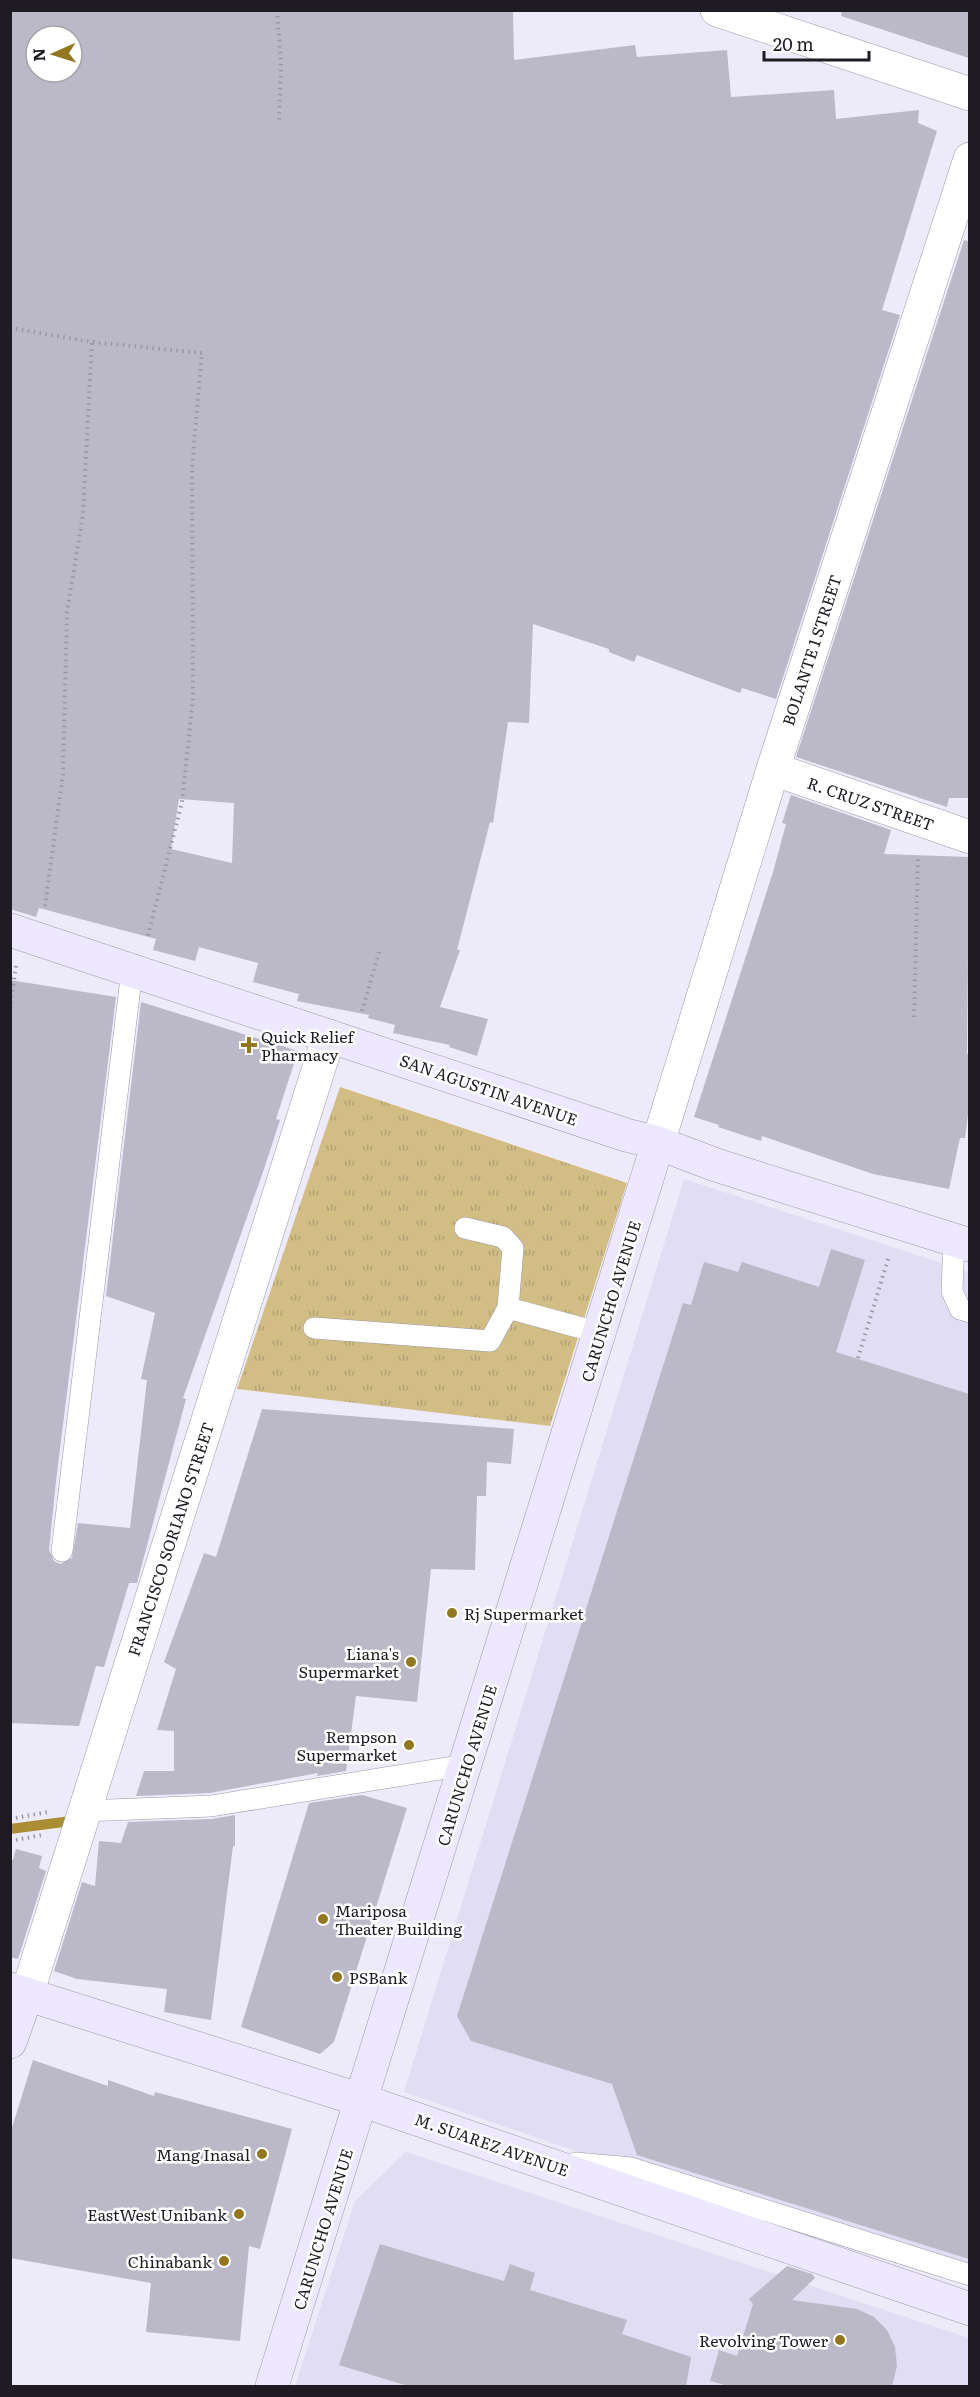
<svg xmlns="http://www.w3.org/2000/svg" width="980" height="2397" font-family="Literata,serif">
	<defs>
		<pattern id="grass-tufts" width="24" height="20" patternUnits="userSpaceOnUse" patternTransform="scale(1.5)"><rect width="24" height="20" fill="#d2bd85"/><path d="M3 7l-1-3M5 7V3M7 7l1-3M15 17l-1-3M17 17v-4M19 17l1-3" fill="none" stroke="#b4a273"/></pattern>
	</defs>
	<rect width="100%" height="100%" fill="#edeaf9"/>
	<path fill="#e1ddf3" d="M684 1179 969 1272V2286L404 2092Z
		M406 2152 969 2338V2386H295L355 2201Z"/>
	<path fill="url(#grass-tufts)" d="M340 1087 627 1183 550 1426 237 1389Z"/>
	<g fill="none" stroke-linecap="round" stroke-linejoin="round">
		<path stroke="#ab8d34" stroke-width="10" d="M10 1829 71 1821"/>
	</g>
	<path fill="#bbb8c7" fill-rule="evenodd" d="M10 10H513L514 60 635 45 637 57 727 50 731 97 834 90 836 119 919 110 918 123 937 131 882 310 900 315 776 699 742 688 740 693 637 655 634 662 609 652V649L533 624 529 723 508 722 493 823 490 822 457 950H460L440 1007 488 1019 477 1056 449 1047 450 1045 393 1033 395 1025 368 1018 369 1015 297 1001 299 994 253 982 258 963 199 947 195 961 153 950 156 939 39 908 36 917 10 909ZM36 36H72V72H36ZM179 799 234 803 232 863 171 849Z
		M842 10H969V58L841 16Z
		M964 240 969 241V798H949L947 807 796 757Z
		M791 795 891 830 884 854 969 857 967 1054H969V1106L965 1138H960L949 1189 873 1174 762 1136 761 1141 718 1127 719 1125 694 1117 773 872 786 824 782 823Z
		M10 980 116 997 56 1481 49 1550 54 1561 60 1564 72 1558 78 1523 130 1528 147 1380 141 1379 155 1313 106 1296 141 1002 298 1051 276 1119 280 1120 264 1169 183 1398 186 1399 137 1583H129L104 1667 96 1666 79 1726 10 1723Z
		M831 1249 865 1260 836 1352 969 1394V2259L637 2155 612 2084 471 2041 457 2016 683 1303 691 1305 704 1262 738 1272 742 1262 819 1287Z
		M262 1409 514 1429 511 1464 487 1462 486 1496H477L475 1570 431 1569 417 1702 356 1696 346 1771 317 1776 318 1773 210 1793 136 1796 144 1771H174V1731L157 1730 176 1669 164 1662 204 1553 216 1557Z
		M362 1795 407 1808 334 2042 320 2054 241 2027 309 1803Z
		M235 1815V1846H233L211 2020 164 2012 167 1989 77 1979 54 1971 82 1882 95 1886 99 1841 121 1843 128 1822 212 1819Z
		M16 1849 42 1856 39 1868 46 1871 18 1959 10 1957V1860H13Z
		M33 2060 108 2086V2080L154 2096 155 2092 292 2129 260 2249 249 2246 240 2341 146 2332 151 2283 10 2258V2134Z
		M380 2244 504 2281 510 2264 535 2273 530 2290 627 2320 622 2334 691 2357 686 2386H408L339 2365Z
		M787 2266 812 2274 815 2278 792 2300 857 2309 874 2317 887 2330 895 2347 897 2366 892 2386H728L710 2381 719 2350 737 2356 753 2304 749 2299Z"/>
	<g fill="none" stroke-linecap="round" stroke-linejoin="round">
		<defs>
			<path id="lane" d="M954 1240 952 1291 960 1309 970 1312
				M508 1308 600 1333
				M314 1328 490 1341 508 1308 513 1248 503 1237 465 1228
				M62 1551 132 970
				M84 1811 211 1806 465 1765
				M576 2163 631 2168 970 2275"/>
			<path id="street" d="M717 10 970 94
				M773 769 970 837
				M658 1143 773 769 970 159
				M27 1994 329 1036"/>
			<path id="secondary" d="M10 930 626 1135 658 1143 716 1165 970 1245
				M10 1989 361 2100 970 2309
				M10 2042 27 1994
				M272 2386 658 1143"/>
		</defs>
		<use href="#lane" stroke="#9c99a7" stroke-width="22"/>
		<use href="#street" stroke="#9c99a7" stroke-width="34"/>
		<use href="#secondary" stroke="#9c99a7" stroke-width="34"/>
		<path stroke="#9a97a3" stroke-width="4" stroke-dasharray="1.5 4.5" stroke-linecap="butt" d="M277 10 281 63 279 120
			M10 328 92 342 202 353 192 468 193 698 182 802 147 939
			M45 906 63 774 67 612 83 514 92 342
			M10 1009 16 966
			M362 1011 380 949
			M914 1017 918 856
			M858 1358 889 1256
			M10 1819 48 1812
			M10 1841 42 1835"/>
		<use href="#lane" stroke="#fff" stroke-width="21"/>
		<use href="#street" stroke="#fff" stroke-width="33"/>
		<use href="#secondary" stroke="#ede8fe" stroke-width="33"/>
	</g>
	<g fill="#93771e" stroke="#fff" stroke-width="2">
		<path d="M246 1036h6v6h6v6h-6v6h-6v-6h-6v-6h6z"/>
		<circle cx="452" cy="1613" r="6"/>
		<circle cx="411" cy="1662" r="6"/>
		<circle cx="409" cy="1745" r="6"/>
		<circle cx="323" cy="1919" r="6"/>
		<circle cx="337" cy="1977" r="6"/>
		<circle cx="262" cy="2154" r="6"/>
		<circle cx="239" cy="2214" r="6"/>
		<circle cx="224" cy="2261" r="6"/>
		<circle cx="840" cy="2340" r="6"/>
	</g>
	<g text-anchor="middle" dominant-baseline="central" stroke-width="5" stroke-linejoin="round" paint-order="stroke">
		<g font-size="16" fill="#1e1c22" stroke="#fff">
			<text transform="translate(811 650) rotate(-72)">BOLANTE 1 STREET</text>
			<text transform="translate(871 803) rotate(19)">R. CRUZ STREET</text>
			<text transform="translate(489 1089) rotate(19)">SAN AGUSTIN AVENUE</text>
			<text transform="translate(610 1301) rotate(-73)">CARUNCHO AVENUE</text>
			<text transform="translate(170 1539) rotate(-72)">FRANCISCO SORIANO STREET</text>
			<text transform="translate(466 1765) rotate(-73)">CARUNCHO AVENUE</text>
			<text transform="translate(492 2144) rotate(19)">M. SUAREZ AVENUE</text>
			<text transform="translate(322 2229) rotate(-73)">CARUNCHO AVENUE</text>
		</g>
		<g font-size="16" fill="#1e1c22" stroke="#fff" text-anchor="end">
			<text x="261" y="1036" text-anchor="start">Quick Relief<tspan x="261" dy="18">Pharmacy</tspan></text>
			<text x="464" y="1613" text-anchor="start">Rj Supermarket</text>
			<text x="399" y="1653">Liana's<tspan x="399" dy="18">Supermarket</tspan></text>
			<text x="397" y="1736">Rempson<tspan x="397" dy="18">Supermarket</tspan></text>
			<text x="335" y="1910" text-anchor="start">Mariposa<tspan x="335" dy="18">Theater Building</tspan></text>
			<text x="349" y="1977" text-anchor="start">PSBank</text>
			<text x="250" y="2154">Mang Inasal</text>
			<text x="227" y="2214">EastWest Unibank</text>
			<text x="212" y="2261">Chinabank</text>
			<text x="828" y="2340">Revolving Tower</text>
		</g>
	</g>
	<rect width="980" height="2397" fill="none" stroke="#1e1c22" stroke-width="24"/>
	<g transform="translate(54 54) rotate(267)"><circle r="28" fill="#ffffff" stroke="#a5a4a7" stroke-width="1.5"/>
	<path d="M0-4.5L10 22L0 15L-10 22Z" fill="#93771e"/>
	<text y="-9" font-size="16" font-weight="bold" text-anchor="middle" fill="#1e1c22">N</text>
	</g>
	<path d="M764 51v9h105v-9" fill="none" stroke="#1e1c22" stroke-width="3"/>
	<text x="773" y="51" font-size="18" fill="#1e1c22" stroke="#ffffff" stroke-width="4.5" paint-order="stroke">20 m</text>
</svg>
